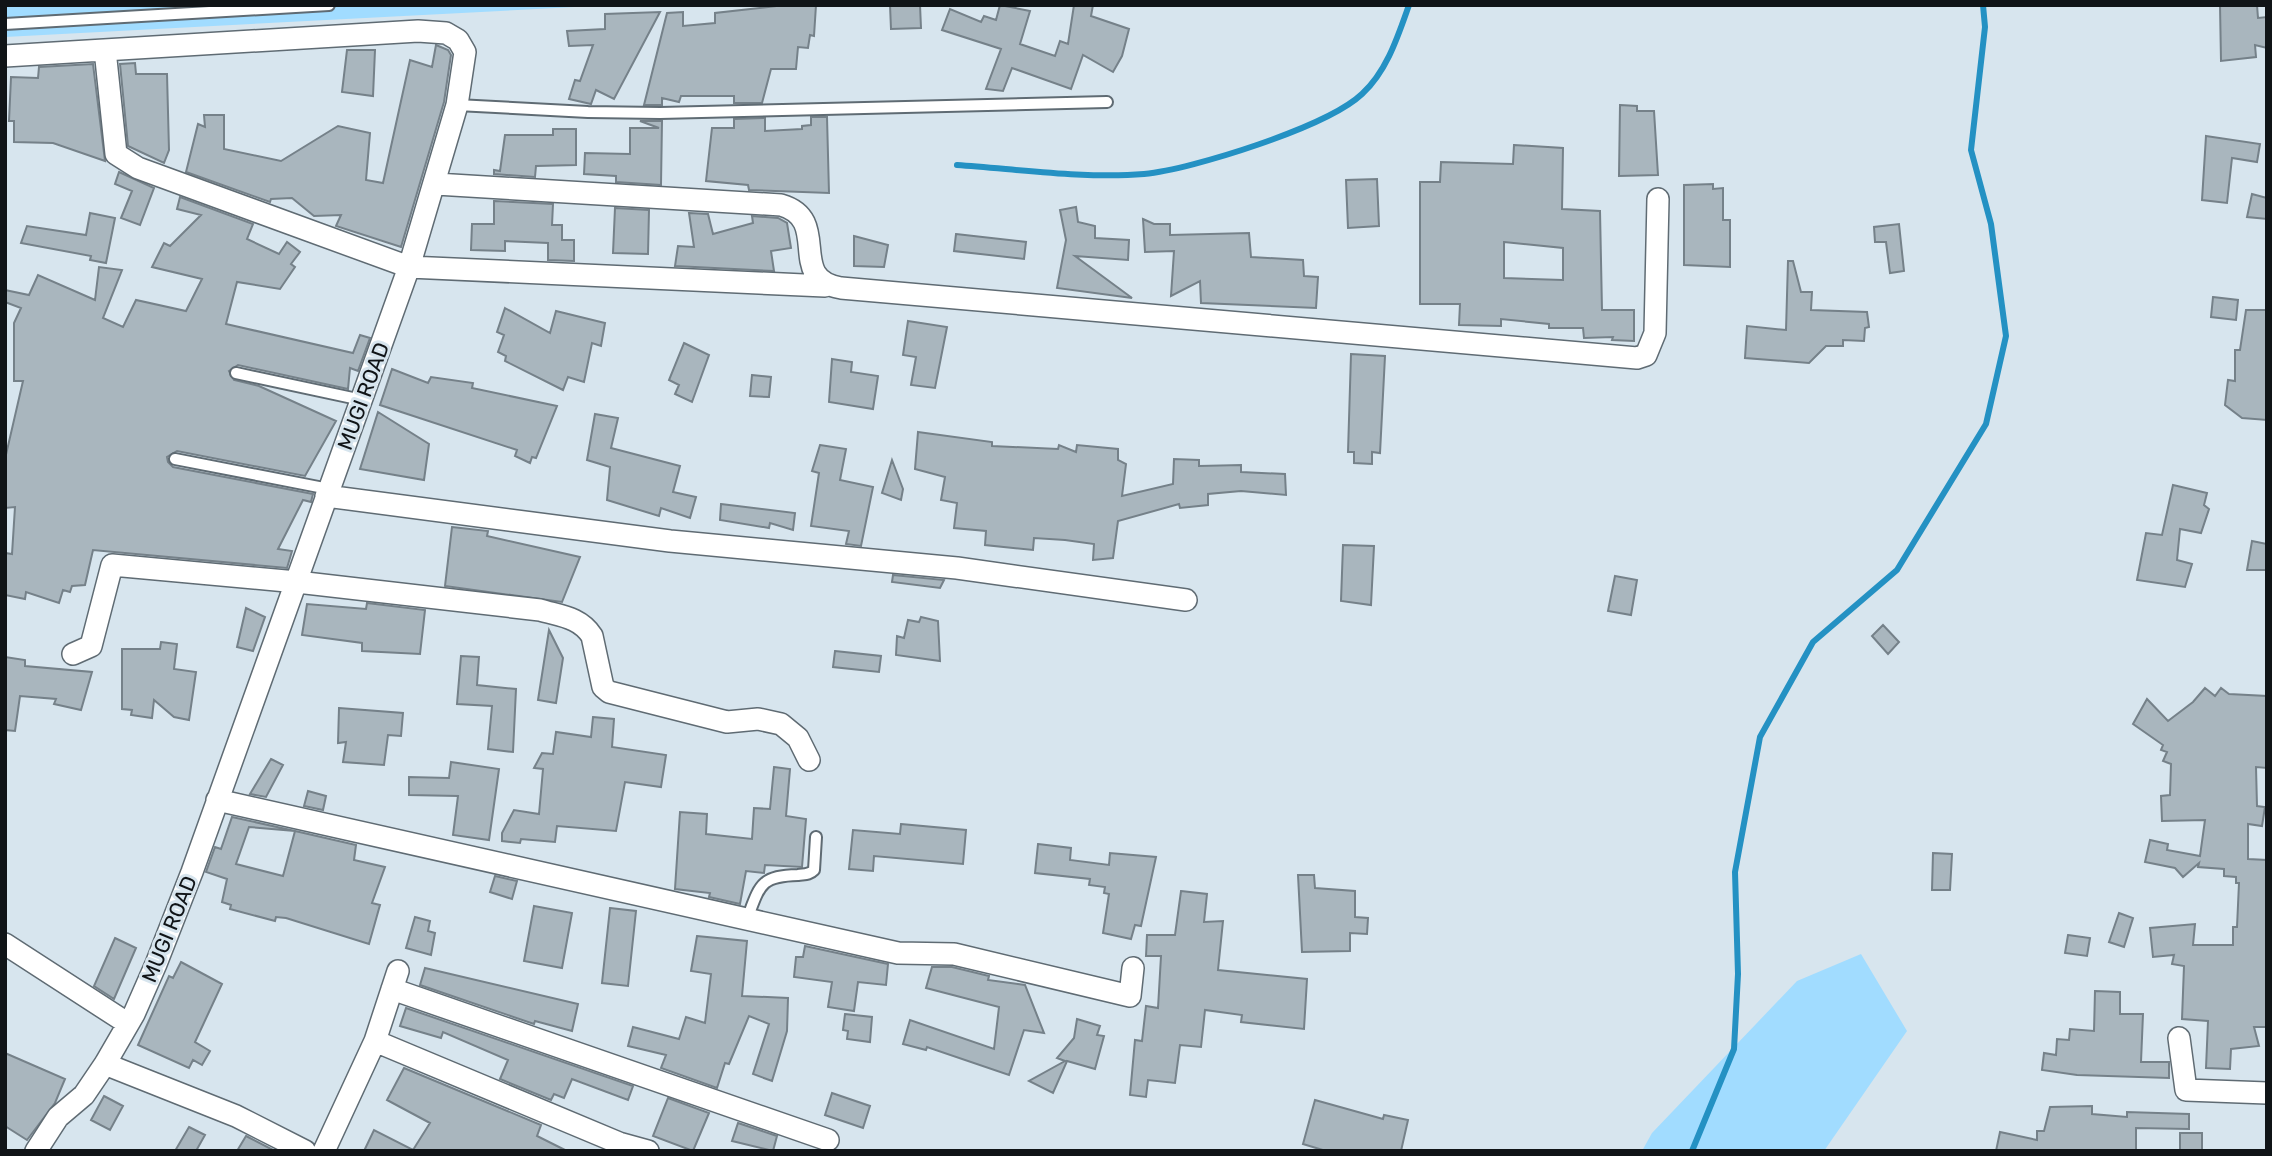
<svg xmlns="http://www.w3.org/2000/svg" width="2272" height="1156" font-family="Rubik,sans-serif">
	<rect width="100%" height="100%" fill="#d7e5ee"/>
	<path fill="#a1dcff" d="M5 5H612L5 37Z
		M1861 954 1907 1031 1824 1151H1642L1652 1133 1797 981Z"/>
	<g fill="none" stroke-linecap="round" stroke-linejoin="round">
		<path stroke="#2491c3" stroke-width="6" d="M957 165C1016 169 1086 179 1144 174 1193 169 1327 127 1362 94 1387 71 1398 36 1409 5
			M1692 1151 1734 1049 1738 974 1735 872 1760 737 1813 642 1897 570 1986 424 2006 336 1991 224 1971 150 1985 27 1983 5"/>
	</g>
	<path fill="#a9b6be" stroke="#758189" stroke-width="2" fill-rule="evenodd" d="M785 5H816L814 36 810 35 808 48 798 47 796 69H771L762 103H734V96H681L679 102 662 98V105H644L667 13 683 12V26L715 23V13Z
		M890 5H920L921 28 891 29Z
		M1000 5 1030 11 1020 44 1055 56 1060 41 1068 44 1074 5H1093L1091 16 1129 29 1122 56 1113 72 1083 55 1071 89 1012 68 1003 91 986 89 1001 49 942 30 950 9 981 22 984 16 996 20Z
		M2220 5H2257L2258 18 2267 17V48L2255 45 2256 57 2221 61Z
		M660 12 614 99 596 90 591 104 569 99 575 80 580 81 593 45 569 46 567 31 605 29V14Z
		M436 45 448 50 451 55 444 102 401 247 336 226 341 215 314 216 292 198 271 199 270 202 186 172 198 124 205 127 204 115H224V149L281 161 338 126 370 133 366 180 383 183 410 60 432 67Z
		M347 50H375L373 96 342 92Z
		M135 63 136 74H167L169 150 164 163 128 146 120 64Z
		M93 64 105 161 53 143 14 142V121H9L11 77 38 78 39 67Z
		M1620 105 1637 106V111H1654L1658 175 1619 176Z
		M811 117H827L829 193 749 190 748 185 706 181 712 128H734V119L765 118V131L802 129V126L811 125Z
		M640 121H662L661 185 616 182V176L584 174 585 153 630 154V128H659Z
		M553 129H576V165L536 166 535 177 494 174V170L500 171 505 135H553Z
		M2206 136 2260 144 2257 162 2232 158 2227 203 2202 200Z
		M1514 145 1563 148 1562 209 1600 211 1602 310H1634V341L1612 340 1613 337 1584 338 1583 328H1549V324L1501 319V326L1459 325 1460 304H1420V182H1440L1441 162 1513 164ZM1504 242 1563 248V280L1504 278Z
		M119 172 154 188 140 225 121 218 132 191 115 184Z
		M1377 179 1379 226 1348 228 1346 180Z
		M1713 184V189L1723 188V220H1730V267L1684 265V185Z
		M2252 194 2267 198V219L2247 217Z
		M180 197 253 224 247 239 279 254 287 242 300 252 291 264 295 267 280 289 237 282 226 324 353 353 360 335 370 338 358 371 350 368 348 389 238 365 229 371 234 380 259 386 336 421 305 476 177 451 167 457 168 462 173 467 313 494 311 502 303 500 278 549 292 551 287 568 93 550 85 585 72 586 70 592 63 590 59 603 26 592 25 599 5 595V553L12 554 15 507 5 508V459L23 381H14V323L21 308 5 302V290L29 295 38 275 95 300 99 267 122 270 103 318 123 327 136 300 186 311 202 279 152 267 164 243 170 246 201 215 177 209Z
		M494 201 553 204 552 225H562V240H574V261L548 260V243L505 241V251L471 250 472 224H494Z
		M1076 207 1078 222 1095 226V238L1129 240 1128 260 1075 256 1132 298 1057 288 1066 240 1060 210Z
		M615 208 649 210 648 254 613 253Z
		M90 213 115 218 106 263 90 260 91 256 21 243 27 226 86 235Z
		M689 213 708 214 713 234 753 223 752 216 778 218 787 223 791 248 771 251 774 271 675 266 678 246 694 247Z
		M1143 219 1154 224H1170V235L1249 233 1251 257 1303 260 1304 276 1318 277 1316 308 1201 303 1200 281 1171 296 1174 251 1145 252Z
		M1899 224 1904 271 1890 273 1886 242H1875L1874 227Z
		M956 234 1026 242 1024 259 954 251Z
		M854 236 888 245 884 267 854 266Z
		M1788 261H1793L1801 292H1812L1811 310 1867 312 1869 327 1865 328 1864 341 1843 340V346H1826L1809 363 1745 358 1747 326 1786 330Z
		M2213 297 2238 300 2236 320 2211 317Z
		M505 308 550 333 556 311 605 323 601 346 592 343 584 382 568 377 563 390 505 361 506 356 498 352 504 335 497 332Z
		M2246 310H2267V420L2242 418 2225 405 2228 380 2235 381V350H2240Z
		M908 321 947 327 935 388 911 385 916 357 903 355Z
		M684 343 709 355 692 402 675 394 679 385 669 380Z
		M1351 354 1385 356 1380 453 1372 452V464L1354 463V452H1348Z
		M832 359 852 362 851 372 878 376 873 409 829 402Z
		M392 369 428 383 431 377 473 383 472 388 557 406 536 458 532 457 530 463 515 456 517 450 380 405Z
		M752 375 771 377 769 397 750 396Z
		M378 412 429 444 424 480 360 469Z
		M595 414 618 418 611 448 680 466 673 492 696 497 690 518 661 508 659 516 607 500 610 467 587 460Z
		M918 432 992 442V446L1058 449 1059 445 1076 452 1077 445 1118 449V460L1126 464 1122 496 1173 484 1174 459 1199 460V466L1241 465V472L1285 474 1286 495 1241 491 1208 494V505L1180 508 1179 504 1118 521 1113 558 1093 560 1094 544 1065 540 1034 538 1033 550 985 545 986 531 954 528 957 503 941 500 945 477 915 469Z
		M820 445 846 449 840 480 873 487 861 546 846 544 849 531 811 526 819 473 812 471Z
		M892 460 903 489 901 500 882 493Z
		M2173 485 2207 493 2204 505 2209 509 2201 533 2180 529 2177 560 2192 564 2185 587 2137 580 2146 533 2162 535Z
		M721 504 795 513 793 530 770 523 769 528 720 520Z
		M452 527 488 531 487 536 580 557 562 602 445 586Z
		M2252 541 2267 544V570H2247Z
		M1343 545 1374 546 1371 605 1341 601Z
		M893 575 944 580 940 588 892 582Z
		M1615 576 1637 580 1631 615 1608 611Z
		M367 603 425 610 420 654 362 651V643L302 635 307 604 366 609Z
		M246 608 265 617 253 651 237 647Z
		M921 617 938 621 940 661 896 655 897 636 904 638 908 620 919 622Z
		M1883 625 1899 642 1888 654 1872 636Z
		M549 630 563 658 556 703 538 700Z
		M161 642 177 644 174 669 196 672 189 720 174 717 154 700 152 718 131 715 132 710 122 709V649H160Z
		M835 651 881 656 879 672 833 667Z
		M461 656 479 657 477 685 516 689 513 752 488 749 492 706 457 704Z
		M5 657 25 660V666L92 672 81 710 54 704 56 699 20 696 15 731 5 730Z
		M2205 688 2215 696 2221 688 2229 694 2267 696V768L2256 767 2257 806 2265 807 2262 826 2248 824V859L2267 860V1027H2254L2259 1046 2231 1049 2230 1069 2206 1068 2208 1021 2182 1019 2184 966 2172 964 2174 955 2153 957 2150 928 2195 924 2193 945H2233V927H2237L2239 883H2236V877L2224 876V869L2198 867 2199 863 2183 877 2175 868 2145 862 2150 840 2168 844 2167 850 2200 856 2205 820 2162 821 2161 796 2170 795 2171 764 2163 761 2167 752 2161 750 2163 745 2133 724 2147 699 2168 721 2193 702Z
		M339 708 403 713 401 736 388 735 384 765 343 762 346 742 338 743Z
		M593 717 614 719 612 747 666 755 661 787 625 782 616 831 557 826 555 842 521 839 520 843 502 841V833L514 810 539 814 543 769 534 768 542 753 553 754 556 732 591 737Z
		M271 759 283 765 266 797 250 794Z
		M451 762 499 769 489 840 453 835 458 796 409 795V777L449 778Z
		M774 767 790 769 786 816 806 819 802 867 765 865 764 873 746 871 740 904 709 897 710 893 675 889 680 812 707 814 706 834 752 839 754 808 770 809Z
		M308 791 326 796 323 810 304 806Z
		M232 817 295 831 249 827 236 864 283 876 295 831 356 845 354 860 385 867 372 903 380 905 369 944 286 918 276 917 275 921 230 909 231 905 222 902 227 879 206 872 215 847 221 849Z
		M901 824 966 830 963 864 874 856 873 871 849 869 853 830 900 834Z
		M1038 844 1071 848 1070 860 1109 865 1110 853 1156 857 1141 926 1135 925 1131 939 1103 933 1109 894 1104 893 1105 887 1089 885 1090 879 1035 873Z
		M1933 853 1952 854 1950 890H1932Z
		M1298 875H1314L1315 888 1355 891V917L1368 918 1367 934 1350 933V951L1302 952Z
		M495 876 517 881 512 899 490 892Z
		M1181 891 1207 894 1204 922 1223 921 1218 970 1307 979 1304 1029 1241 1022 1242 1015 1205 1010 1201 1047 1180 1045 1175 1083 1148 1080 1146 1097 1130 1095 1135 1040 1142 1041 1146 1006 1158 1008 1161 956H1146L1147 935H1175Z
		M534 906 572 913 562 968 524 961Z
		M610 908 636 911 628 986 602 983Z
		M2119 913 2133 918 2124 947 2109 942Z
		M415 917 430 921 428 931 435 933 431 955 406 948Z
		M2068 935 2090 938 2087 956 2065 953Z
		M697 936 747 941 742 996 788 998 787 1031 772 1081 753 1074 769 1024 749 1016 729 1064 725 1063 717 1088 661 1068 666 1055 628 1046 633 1027 679 1039 686 1017 705 1023 711 974 691 971Z
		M115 938 136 948 114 999 94 986Z
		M805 946 888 964 886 985 858 982 854 1011 828 1007 832 982 794 977 796 957H803Z
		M181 962 222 984 195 1042 210 1051 202 1065 193 1060 189 1068 138 1045 169 976 173 978Z
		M932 967H952L989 976 988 980 1025 985 1044 1033 1024 1030 1009 1075 927 1047 926 1050 903 1044 910 1020 994 1049 999 1007 926 988Z
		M425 968 578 1004 572 1031 535 1021 534 1024 420 985Z
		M2095 991 2120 992V1014H2143L2141 1062H2169V1078L2077 1075 2042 1070 2044 1053 2056 1055 2057 1039 2069 1040 2070 1029 2094 1031Z
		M406 1008 633 1086 628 1100 572 1079 564 1098 554 1094 551 1100 500 1079 508 1060 443 1032 441 1038 400 1026Z
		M845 1014 872 1017 870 1042 847 1039 848 1031 843 1030Z
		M1077 1019 1100 1026 1097 1035 1104 1036 1095 1069 1067 1061 1053 1093 1029 1081 1065 1061 1057 1058 1074 1038Z
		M5 1053 65 1079 55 1103 27 1140 5 1126Z
		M404 1068 541 1125 537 1136 567 1151H364L374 1130 413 1150 430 1123 387 1100Z
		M832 1093 870 1106 863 1128 825 1115Z
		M104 1096 123 1106 110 1130 91 1120Z
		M668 1098 709 1113 693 1151 653 1136Z
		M1315 1100 1383 1119 1384 1115 1408 1120 1401 1151H1326L1303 1144Z
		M2092 1106V1114L2127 1117V1112L2189 1114V1129L2136 1128V1151H1996L2000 1132 2037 1140V1131H2044L2050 1107Z
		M738 1123 777 1136 773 1151 732 1141Z
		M189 1127 205 1135 196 1151H175Z
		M2180 1133H2202V1151H2180Z
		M246 1136 275 1151H237Z"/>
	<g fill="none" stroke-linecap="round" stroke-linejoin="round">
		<defs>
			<path id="service" d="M5 24 329 5
				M457 105 588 112 660 113 1107 102
				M236 373 362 400
				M175 459 329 489
				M747 919C760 885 760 876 798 875 805 874 809 875 814 870L816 837"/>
			<path id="minor" d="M105 50 116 154 138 168 409 267 825 286
				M5 56 418 31 446 33 458 40 465 52 457 105 409 267 192 872 156 964 134 1014 105 1064 84 1095 58 1117 36 1151
				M436 184 781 205C833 220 785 279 841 288L1637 358 1646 355 1655 333 1658 199
				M326 496 670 541 957 568 1186 600
				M73 654 91 646 112 565 297 582 540 610C560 616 580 617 592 636L603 687 609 692 727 722 758 719 781 724 798 738 809 760
				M217 800 898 953 954 954 1130 996 1133 968
				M5 944 127 1023
				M392 989 828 1140
				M2179 1038 2186 1090 2267 1093
				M375 1041 619 1143 648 1151
				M105 1064 236 1116 305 1151
				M324 1151 375 1041 398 971"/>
		</defs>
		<use href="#service" stroke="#5f6b73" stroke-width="14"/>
		<use href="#minor" stroke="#5f6b73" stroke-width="24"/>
		<use href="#service" stroke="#fff" stroke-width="10"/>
		<use href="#minor" stroke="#fff" stroke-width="21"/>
	</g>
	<g text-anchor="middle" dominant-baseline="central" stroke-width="6" stroke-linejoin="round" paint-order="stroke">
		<g font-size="21" fill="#101417" stroke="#d7e5ee">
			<text transform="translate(363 396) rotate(-70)">MUGI ROAD</text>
			<text transform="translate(169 929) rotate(-68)">MUGI ROAD</text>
		</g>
	</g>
	<rect width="2272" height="1156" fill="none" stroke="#101417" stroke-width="14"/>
</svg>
